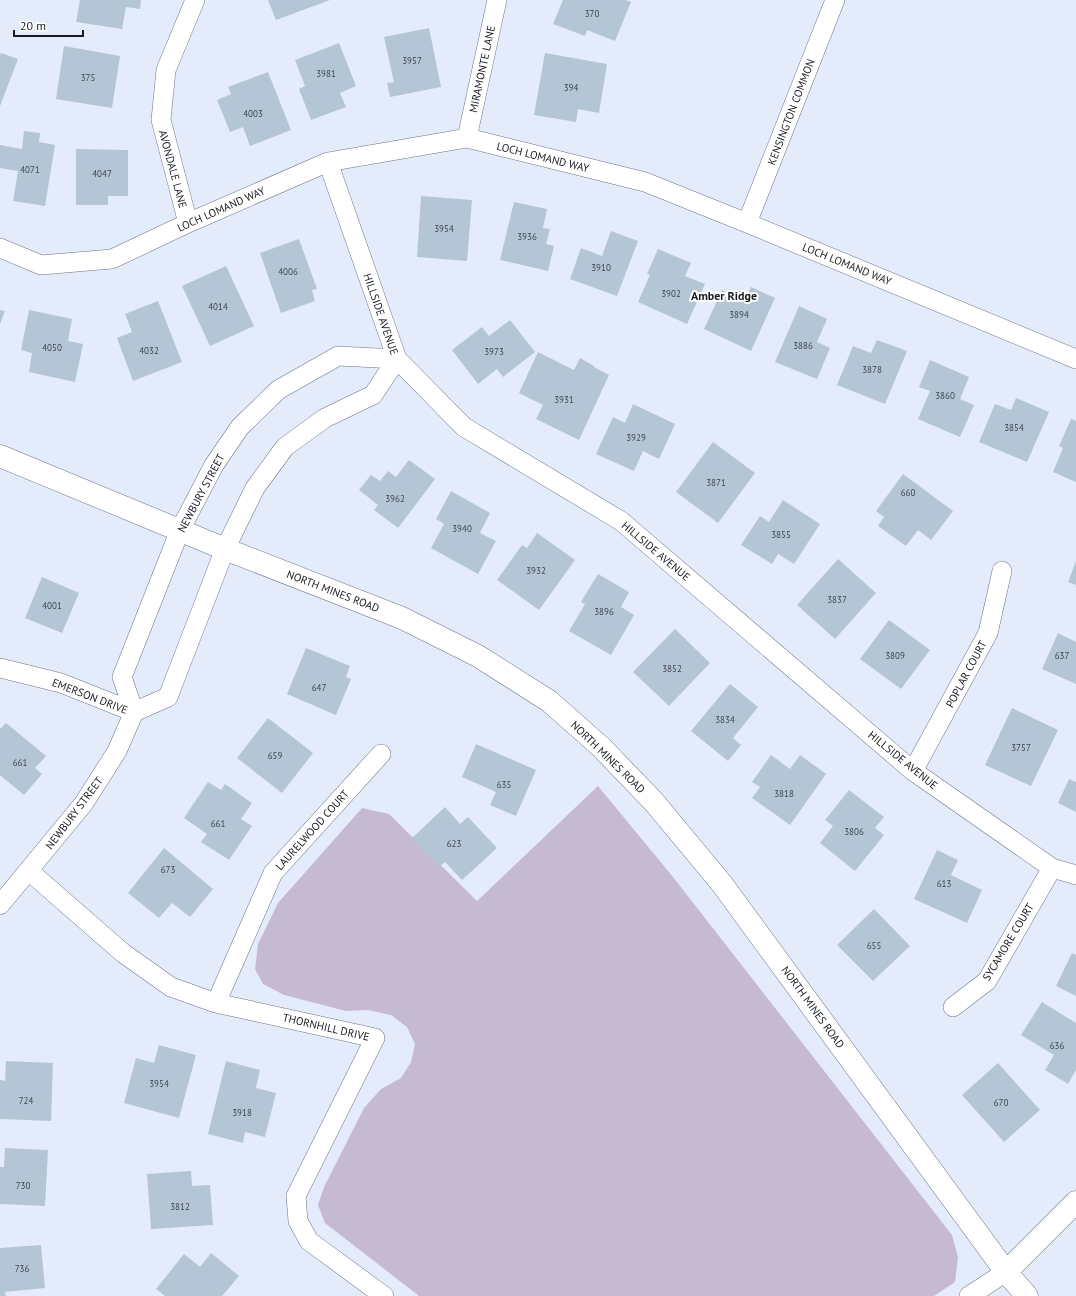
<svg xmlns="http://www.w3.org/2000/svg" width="1076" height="1296" font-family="'PT Sans',sans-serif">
	<rect width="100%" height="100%" fill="#e4ecfc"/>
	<path fill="#c5bad2" d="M598 786 673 877 952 1235 958 1257 955 1282 934 1296H419L325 1223 318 1205 324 1187 364 1108 381 1089 401 1078 411 1062 415 1044 407 1027 391 1015 368 1010 346 1011 284 995 263 984 255 969 258 944 278 903 362 808 389 814 477 901Z"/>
	<path fill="#b4c5d5" d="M80 0H141L140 9 126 7 122 29 76 22Z
		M268 0H330L276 20Z
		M563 0H626L631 2 615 41 587 30 585 36 553 24Z
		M429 28 441 87 390 97 387 83 394 82 384 37Z
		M339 43 356 86 340 93 346 107 311 120 299 89 305 86 295 60Z
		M64 46 120 56 112 108 56 99Z
		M1 53 18 59 0 106V55Z
		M545 53 607 64 599 113 578 109 576 122 534 115Z
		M268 72 291 130 250 146 243 127 230 132 217 100 231 94 228 87Z
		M24 131 40 133 39 142 55 145 45 206 13 201 18 171 0 168V145L22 149Z
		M76 149 128 150V196H108V205H76Z
		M421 196 472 200 467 261 417 257Z
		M514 202 547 209 543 228 550 229 546 244 554 246 548 271 500 260Z
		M611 231 638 241 617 296 570 279 581 248 602 256Z
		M299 239 317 289 312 290 315 301 281 313 260 253Z
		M658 249 691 263 685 276 705 284 687 324 638 302 650 275 647 274Z
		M226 266 254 326 210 346 182 286Z
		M751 287 775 298 751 351 704 329 722 290 734 295 736 290 748 294Z
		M158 301 182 362 133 381 117 338 132 332 125 314Z
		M799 306 827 319 817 342 830 348 817 379 775 362Z
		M0 310 5 311 0 324Z
		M29 310 72 319 68 341 83 344 75 382 29 372 32 353 21 350Z
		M510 320 535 352 503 377 497 369 478 384 452 350 482 327 489 336Z
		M877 340 907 351 885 404 837 385 853 346 871 353Z
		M538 352 574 370 580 358 594 366V367L609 375 579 440 536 419 543 405 519 393Z
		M930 360 969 377 960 399 974 405 960 437 918 419 930 391 919 387Z
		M1016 398 1049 412 1027 462 979 442 995 404 1011 410Z
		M633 404 675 424 659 459 643 451 634 471 596 454 613 417 625 423Z
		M1071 419 1076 421V482L1053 472 1063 448 1059 446Z
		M713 442 755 473 718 523 676 492Z
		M409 460 435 479 398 528 374 510 378 505 359 490 371 475 380 481 388 471 396 477Z
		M903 474 953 511 931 540 918 530 906 546 878 526 884 517 876 511Z
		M451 491 490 513 480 533 496 541 478 574 431 548 444 524 436 519Z
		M783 500 820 524 794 564 778 554 772 564 741 545 760 516 769 522Z
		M537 533 575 560 539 610 497 580 522 545 527 548Z
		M838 559 876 593 835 639 797 605Z
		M1076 561V585L1068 582Z
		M598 574 629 592 621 607 634 615 611 655 569 631 585 604 581 602Z
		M42 577 79 593 62 633 25 618Z
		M889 620 930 650 901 689 860 659Z
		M675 629 710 663 669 706 633 672Z
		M1058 633 1076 642V684L1042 669Z
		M306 648 350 666 346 677 351 679 336 715 287 694Z
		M730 684 758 707 733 738 741 745 728 761 691 731Z
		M1012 708 1058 730 1031 786 985 765Z
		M268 718 313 753 282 793 237 758Z
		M6 723 46 756 35 768 42 774 24 795 0 775V729Z
		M476 744 536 770 516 816 490 805 496 792 462 777Z
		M771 755 790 769 800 755 826 774 790 825 752 798 760 787 752 782Z
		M1069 779 1076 782V812L1058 803Z
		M208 782 221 790 225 784 252 803 241 819 252 826 229 860 201 842 207 834 184 818Z
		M849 790 884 817 875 828 884 835 855 871 820 843 833 826 825 820Z
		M445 807 460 824 468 817 497 848 462 880 445 862 439 867 412 838Z
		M164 848 213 889 190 917 172 903 159 918 128 893Z
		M937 850 958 860 951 875 982 890 967 923 914 899Z
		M874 909 910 946 873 981 837 945Z
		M1072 953 1076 955V996L1056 986Z
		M1042 1002 1076 1023V1070L1068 1084 1045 1070 1054 1055 1021 1035Z
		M159 1045 196 1055 179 1118 124 1103 136 1058 154 1063Z
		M6 1061 53 1063 51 1121 0 1119V1080L5 1081Z
		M226 1061 260 1070 256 1088 276 1093 265 1137 245 1132 243 1143 208 1134Z
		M998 1063 1040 1110 1004 1142 962 1095Z
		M5 1148 48 1150 45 1206 0 1204V1167H4Z
		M191 1171 192 1186 210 1185 213 1225 151 1229 147 1174Z
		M41 1245 45 1288 5 1292 6 1296H0V1248Z
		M211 1253 239 1276 222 1296H165L156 1289 184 1254 200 1267Z"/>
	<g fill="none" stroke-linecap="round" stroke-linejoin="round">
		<defs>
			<path id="street" d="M467 138 497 0
				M328 162 397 359 464 427 621 521 913 771 1052 868 1076 875
				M188 223 161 120 166 70 195 0
				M747 223 835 0
				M0 248 41 265 112 259 188 223 328 162 467 138 645 182 747 223 1076 359
				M0 668 61 683 134 712
				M134 712 122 677 180 530 214 465 240 427 278 390 338 356 397 359
				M913 771 988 633 1002 571
				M29 871 123 953 171 987 216 1003 375 1038 296 1196 298 1221 309 1241 384 1296
				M0 905 84 803 117 751 134 712 168 697 225 549 255 488 285 447 325 418 373 395 397 359
				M216 1003 273 873 381 754
				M953 1007 987 981 1052 868
				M969 1296 1006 1272"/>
			<path id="secondary" d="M0 456 225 549 402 618 478 656 549 701 601 747 654 802 722 884 1006 1272 1027 1296
				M1006 1272 1076 1202"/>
		</defs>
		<use href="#street" stroke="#6c7587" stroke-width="20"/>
		<use href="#secondary" stroke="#6c7587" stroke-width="23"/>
		<use href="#street" stroke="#fff" stroke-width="19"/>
		<use href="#secondary" stroke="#fff" stroke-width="22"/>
	</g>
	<g text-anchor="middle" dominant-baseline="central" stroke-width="4" stroke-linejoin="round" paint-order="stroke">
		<g font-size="9" fill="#3f464f">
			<text x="592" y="13">370</text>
			<text x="412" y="60">3957</text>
			<text x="326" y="73">3981</text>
			<text x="88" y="77">375</text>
			<text x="571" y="87">394</text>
			<text x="253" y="113">4003</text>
			<text x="30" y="169">4071</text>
			<text x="102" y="173">4047</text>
			<text x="444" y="228">3954</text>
			<text x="527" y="236">3936</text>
			<text x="601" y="267">3910</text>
			<text x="288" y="271">4006</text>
			<text x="671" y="293">3902</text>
			<text x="218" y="306">4014</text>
			<text x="739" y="314">3894</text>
			<text x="803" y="345">3886</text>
			<text x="52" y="347">4050</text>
			<text x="149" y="350">4032</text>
			<text x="494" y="351">3973</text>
			<text x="872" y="369">3878</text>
			<text x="945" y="395">3860</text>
			<text x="564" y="399">3931</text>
			<text x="1014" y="427">3854</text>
			<text x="636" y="437">3929</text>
			<text x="716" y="482">3871</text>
			<text x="908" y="492">660</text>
			<text x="395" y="498">3962</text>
			<text x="462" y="528">3940</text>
			<text x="781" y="534">3855</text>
			<text x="536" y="570">3932</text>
			<text x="837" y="599">3837</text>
			<text x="52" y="605">4001</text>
			<text x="604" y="611">3896</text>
			<text x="895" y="655">3809</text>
			<text x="1062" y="655">637</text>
			<text x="672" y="668">3852</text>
			<text x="319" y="687">647</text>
			<text x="725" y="719">3834</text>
			<text x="1021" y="747">3757</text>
			<text x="275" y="755">659</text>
			<text x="20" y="762">661</text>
			<text x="504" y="784">635</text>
			<text x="784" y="793">3818</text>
			<text x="218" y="823">661</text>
			<text x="854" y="831">3806</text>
			<text x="454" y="843">623</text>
			<text x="168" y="869">673</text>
			<text x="944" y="883">613</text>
			<text x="874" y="945">655</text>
			<text x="1057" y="1045">636</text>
			<text x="159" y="1083">3954</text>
			<text x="26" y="1100">724</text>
			<text x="1001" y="1102">670</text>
			<text x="242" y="1112">3918</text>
			<text x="23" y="1185">730</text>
			<text x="180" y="1206">3812</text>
			<text x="22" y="1268">736</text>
		</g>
		<g font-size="11" fill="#181b22" stroke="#fff">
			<text transform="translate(482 69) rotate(-78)">MIRAMONTE LANE</text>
			<text transform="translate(791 112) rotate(-69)">KENSINGTON COMMON</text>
			<text transform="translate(543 157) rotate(14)">LOCH LOMAND WAY</text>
			<text transform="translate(173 169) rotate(75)">AVONDALE LANE</text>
			<text transform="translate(221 209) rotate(-24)">LOCH LOMAND WAY</text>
			<text transform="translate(847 264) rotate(22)">LOCH LOMAND WAY</text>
			<text transform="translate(381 314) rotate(71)">HILLSIDE AVENUE</text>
			<text transform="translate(201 493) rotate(-62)">NEWBURY STREET</text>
			<text transform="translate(656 551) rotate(40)">HILLSIDE AVENUE</text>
			<text transform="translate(333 591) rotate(21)">NORTH MINES ROAD</text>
			<text transform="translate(966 674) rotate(-62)">POPLAR COURT</text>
			<text transform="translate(90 696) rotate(21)">EMERSON DRIVE</text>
			<text transform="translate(608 757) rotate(44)">NORTH MINES ROAD</text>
			<text transform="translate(903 760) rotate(39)">HILLSIDE AVENUE</text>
			<text transform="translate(74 813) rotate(-53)">NEWBURY STREET</text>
			<text transform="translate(312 830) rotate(-48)">LAURELWOOD COURT</text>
			<text transform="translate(1008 942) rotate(-59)">SYCAMORE COURT</text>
			<text transform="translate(813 1007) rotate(54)">NORTH MINES ROAD</text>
			<text transform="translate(326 1027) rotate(13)">THORNHILL DRIVE</text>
		</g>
		<g font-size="12" font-weight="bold" fill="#181b22" stroke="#fff">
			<text x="724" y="295">Amber Ridge</text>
		</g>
	</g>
	<path d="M14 30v6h69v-6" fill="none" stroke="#181b22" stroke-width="2"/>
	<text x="20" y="30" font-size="12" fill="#181b22" stroke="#ffffff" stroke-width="3" paint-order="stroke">20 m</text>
</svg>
